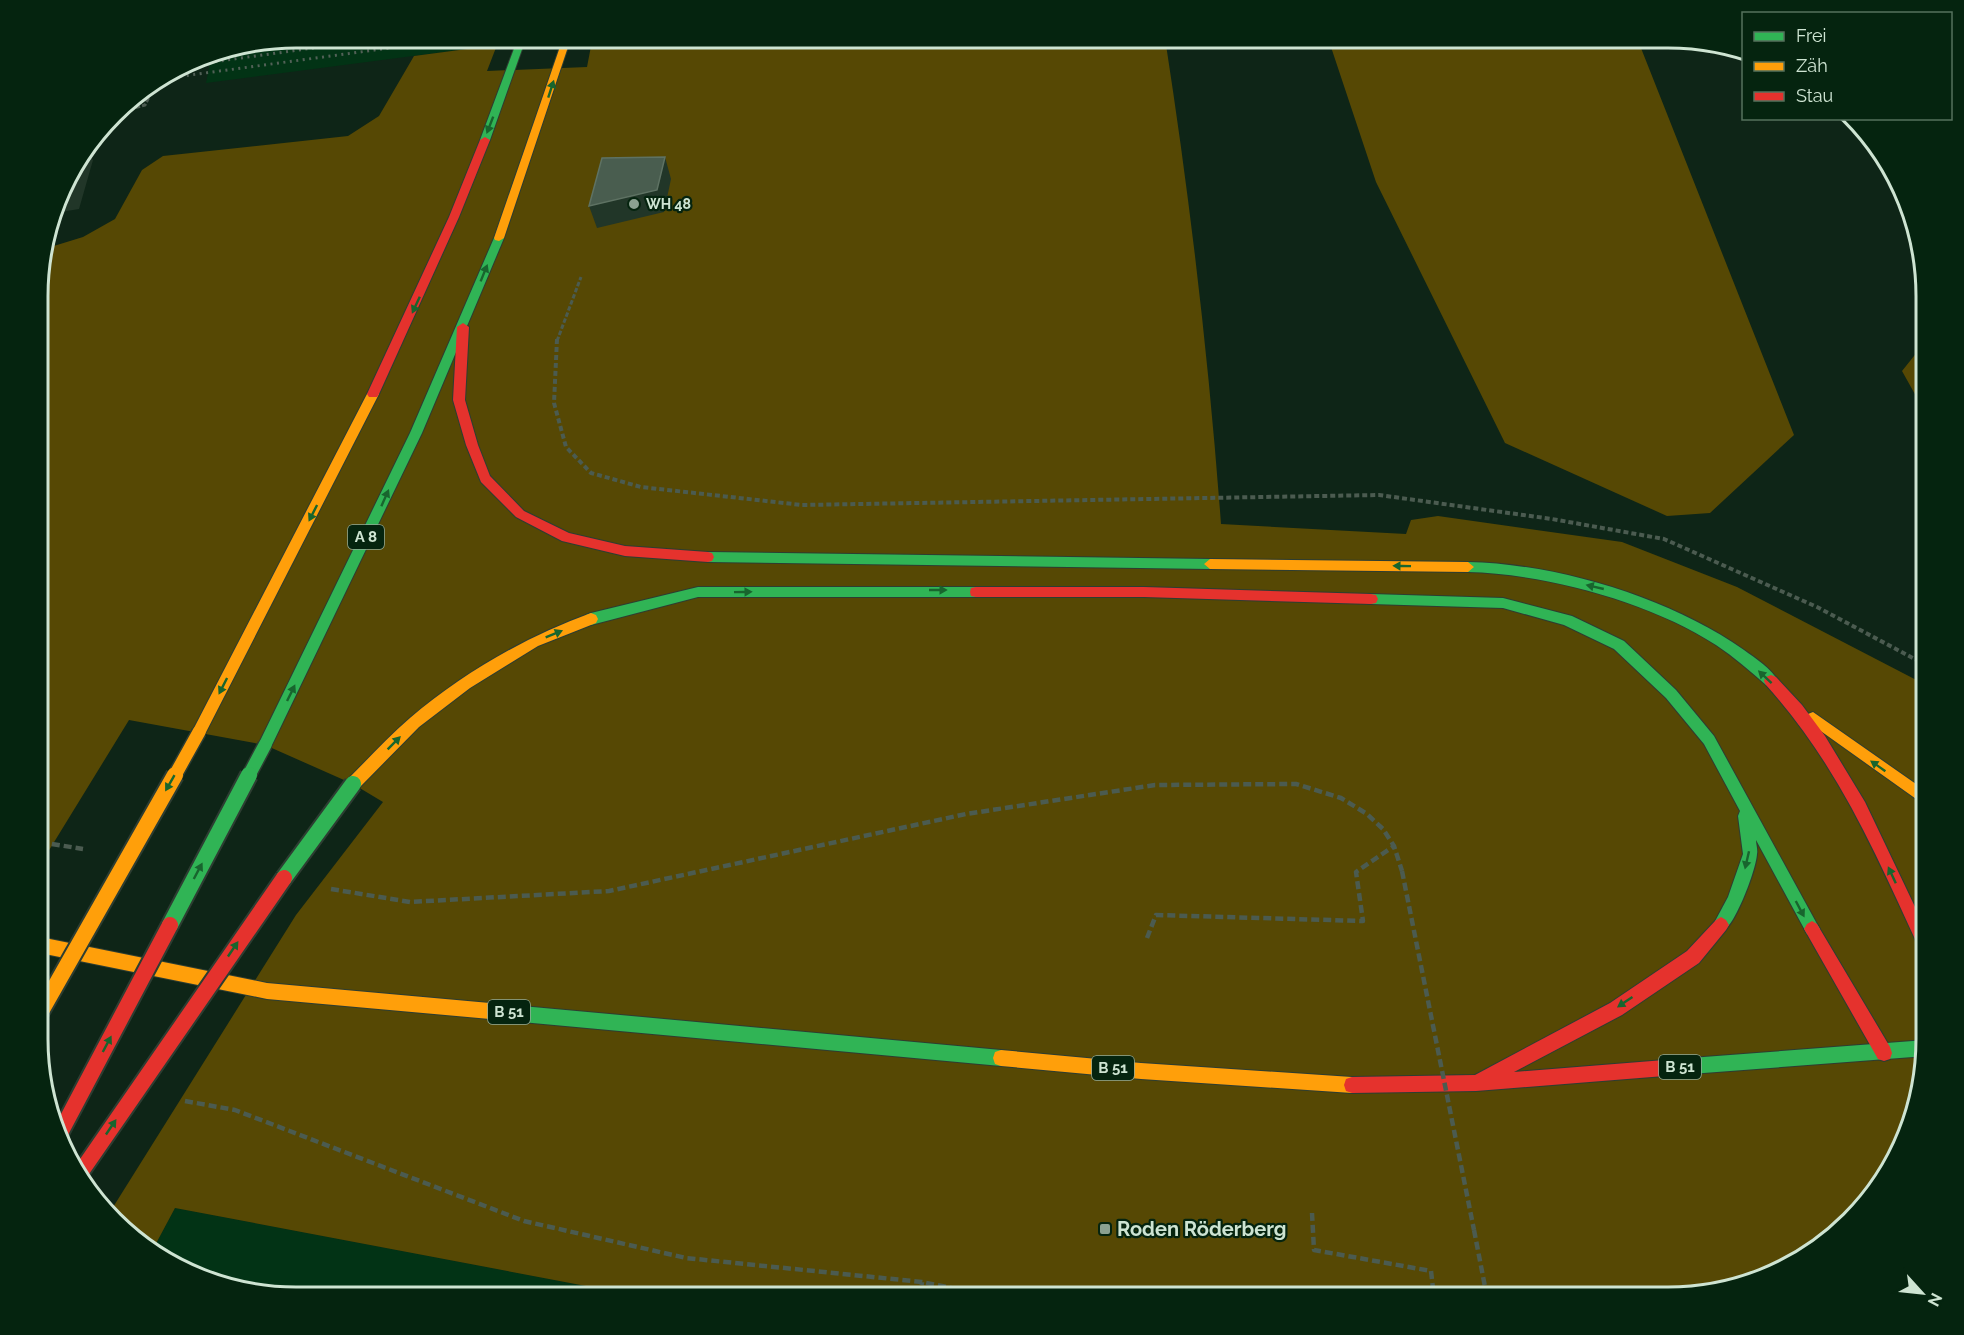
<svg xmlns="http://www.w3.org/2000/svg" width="1964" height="1335" font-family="Raleway,sans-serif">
	<rect width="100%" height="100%" fill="#0e2517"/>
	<path fill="#023315" d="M313 38H497V45L206 83 212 54Z
		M175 1208 644 1297H279L212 1284 152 1251Z"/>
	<path fill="#564804" d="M626 38H1165C1190 199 1209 361 1221 524L1406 534 1411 520 1438 516 1622 542 1737 587 1926 685V1056L1913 1123 1873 1196 1783 1271 1669 1297H644L175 1208 152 1251 139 1244 110 1212 296 915 383 802 353 784 265 745 129 720 40 865V262L44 249 83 237 115 219 142 170 163 156 348 136 379 116 414 56 497 45 487 71 587 67 592 41Z
		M1328 38H1637L1794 435 1710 513 1667 516 1505 443 1376 182Z
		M1922 346 1926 347V414L1902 371Z"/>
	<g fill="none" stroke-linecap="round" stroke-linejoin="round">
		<defs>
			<path id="fast" d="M518 38H526L490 140 488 142H482L480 140Z
				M499 235 504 238 422 433 270 749 265 751 260 749 258 745 260 741 410 433 494 238Z
				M708 552 1210 559 1216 564 1210 569 708 562 702 557Z
				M1468 562C1559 564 1670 598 1744 650 1755 658 1772 669 1778 681L1776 685 1771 687 1766 685C1750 671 1734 657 1716 645 1650 602 1547 574 1468 572L1462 567Z
				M698 587H976L981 588 982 592 981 596 976 597H698L591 625 586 623 584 619 586 615 591 613Z
				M1371 594 1503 598 1572 616 1624 641 1676 690 1714 736 1817 924 1820 929 1817 934 1812 937 1807 934 1756 840C1756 844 1758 850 1757 854 1756 870 1735 927 1721 933L1716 930 1713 925 1728 897 1743 854 1738 816 1740 811 1704 744 1666 698 1614 649 1564 625 1503 608 1371 604 1366 603 1364 599 1366 595Z
				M501 1004 1001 1050 1007 1052 1009 1058 1007 1064 1001 1066 501 1020 495 1018 493 1012 495 1006Z
				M1926 1040V1056L1677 1075 1671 1073 1669 1067 1671 1061 1677 1059Z"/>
			<path id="slow" d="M563 38H571L504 238 499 241 495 240 494 238Z
				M373 390 379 394 204 736 199 738 194 736 192 732 194 728 367 394Z
				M1210 559 1468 562 1474 567 1468 572 1210 569 1204 564Z
				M591 613 596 615 598 619 596 623 538 646 470 688 419 727 358 789 353 791 348 789 346 784 348 779C368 759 388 737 410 718 463 673 525 637 591 613Z
				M1813 712 1926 791V806L1808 722 1806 718 1808 714Z
				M40 937 267 983 501 1004 507 1006 509 1012 507 1018 501 1020 267 999 40 953Z
				M1001 1050 1141 1063 1352 1077 1358 1079 1360 1085 1358 1091 1352 1093 1141 1079 1001 1066 995 1064 993 1058 995 1052Z"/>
			<path id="jam" d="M485 137 490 140 459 217 379 394 377 397H369L367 394 449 217 480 140Z
				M463 323 469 327 465 400 478 445 490 476 524 511 569 533 625 546 708 552 712 553 714 557 712 561 708 562 625 556 562 541 516 517 481 482 466 445 453 400 457 327Z
				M976 587H1144L1371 594 1376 595 1378 599 1376 603 1371 604 1144 597H976L971 596 970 592 971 588Z
				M1771 675 1776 677 1802 705 1825 736 1865 802 1926 930V955L1921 952C1876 855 1839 766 1766 685L1764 681 1766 677Z
				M1721 917 1726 920 1729 925 1726 930 1699 963 1622 1015 1514 1072 1677 1059 1683 1061 1685 1067 1683 1073 1677 1075 1476 1091 1352 1093 1346 1091 1344 1085 1346 1079 1352 1077 1475 1075 1610 1003 1687 951 1716 920Z
				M1812 921 1817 924 1890 1047 1892 1053 1890 1059 1884 1061 1878 1059 1807 934 1804 929 1807 924Z"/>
		</defs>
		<use href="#fast" stroke="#2d3d32" stroke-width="2"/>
		<use href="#slow" stroke="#2d3d32" stroke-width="2"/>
		<use href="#jam" stroke="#2d3d32" stroke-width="2"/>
		<path stroke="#4b5b50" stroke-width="3" stroke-dasharray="4.5 2" stroke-linecap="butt" d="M117 113 145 105 156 83
			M557 341 581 277"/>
		<path stroke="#4b5b50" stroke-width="4" stroke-dasharray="5 3" stroke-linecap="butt" d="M557 339 554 403 566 447 591 473 641 487 802 505 1379 495 1552 519 1664 539 1817 607 1926 665"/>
		<path stroke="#4b5b50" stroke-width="4.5" stroke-dasharray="8 4" stroke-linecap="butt" d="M40 842 83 849
			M331 889 410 902 609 891 966 814 1155 785 1296 784 1341 798 1367 814 1383 829 1394 846 1402 871
			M1147 938 1156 915 1363 921 1356 872 1394 846
			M185 1101 235 1110 524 1221 686 1258 922 1282 996 1297
			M1312 1213 1314 1250 1431 1271 1434 1297
			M1474 1230 1487 1297
			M920 1297 922 1282"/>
		<use href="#fast" fill="#30b455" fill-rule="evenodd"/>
		<use href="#slow" fill="#ff9f0a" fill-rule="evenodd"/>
		<use href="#jam" fill="#e5322d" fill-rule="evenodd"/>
		<path stroke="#526157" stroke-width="3" stroke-dasharray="2 4.5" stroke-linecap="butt" d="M183 66 386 38
			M161 79 463 38"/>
		<defs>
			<path id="fast-bridge-far1" d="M248 777 265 745"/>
			<path id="fast-bridge" d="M284 878 353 784
				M170 925 249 775"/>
			<path id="slow-bridge-far1" d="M174 777 199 732"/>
			<path id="slow-bridge" d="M40 1013 175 775"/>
			<path id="jam-bridge" d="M60 1133 170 925
				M78 1176 284 878"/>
		</defs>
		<use href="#fast-bridge-far1" stroke="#2d3d32" stroke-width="16" stroke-linecap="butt"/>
		<use href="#fast-bridge" stroke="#2d3d32" stroke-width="20" stroke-linecap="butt"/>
		<use href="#slow-bridge-far1" stroke="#2d3d32" stroke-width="16" stroke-linecap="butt"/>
		<use href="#slow-bridge" stroke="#2d3d32" stroke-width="20" stroke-linecap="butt"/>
		<use href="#jam-bridge" stroke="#2d3d32" stroke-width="20" stroke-linecap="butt"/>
		<path stroke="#4b5b50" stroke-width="4.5" stroke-dasharray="8 4" stroke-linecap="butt" d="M1402 871 1474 1230"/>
		<use href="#fast-bridge-far1" stroke="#30b455" stroke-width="13"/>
		<use href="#fast-bridge" stroke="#30b455" stroke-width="16"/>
		<use href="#slow-bridge-far1" stroke="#ff9f0a" stroke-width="13"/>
		<use href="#slow-bridge" stroke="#ff9f0a" stroke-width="16"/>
		<use href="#jam-bridge" stroke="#e5322d" stroke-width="16"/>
	</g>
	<path fill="#213628" d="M87 152 93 160 79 209 55 213 64 181Z
		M665 157 671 179 664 212 597 228 589 206Z"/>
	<path fill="#495d4f" stroke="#5e7263" stroke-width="1.5" d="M665 157 657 190 589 206 602 158Z"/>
	<defs><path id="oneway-solid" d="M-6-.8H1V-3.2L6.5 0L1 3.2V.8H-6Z" transform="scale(1.5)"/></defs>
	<g fill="#18652e">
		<use href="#oneway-solid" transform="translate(551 89) rotate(-72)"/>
		<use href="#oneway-solid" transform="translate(490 125) rotate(111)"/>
		<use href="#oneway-solid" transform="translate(484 273) rotate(-68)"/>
		<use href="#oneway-solid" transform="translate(416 305) rotate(115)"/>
		<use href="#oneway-solid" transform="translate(385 498) rotate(-66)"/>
		<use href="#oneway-solid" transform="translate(313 513) rotate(117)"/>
		<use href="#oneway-solid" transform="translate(1402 566) rotate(-179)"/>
		<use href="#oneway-solid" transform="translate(1595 587) rotate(-167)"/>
		<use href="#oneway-solid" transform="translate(938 590)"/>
		<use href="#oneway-solid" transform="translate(743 592) rotate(-1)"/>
		<use href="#oneway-solid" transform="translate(554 634) rotate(-22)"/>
		<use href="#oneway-solid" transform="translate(1765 677) rotate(-137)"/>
		<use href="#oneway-solid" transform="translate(223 686) rotate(117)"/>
		<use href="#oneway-solid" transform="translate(291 693) rotate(-64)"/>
		<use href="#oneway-solid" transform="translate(394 743) rotate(-45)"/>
		<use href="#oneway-solid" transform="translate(1878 766) rotate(-145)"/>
		<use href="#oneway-solid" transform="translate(170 783) rotate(120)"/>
		<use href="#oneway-solid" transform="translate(1747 860) rotate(103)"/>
		<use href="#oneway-solid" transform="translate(198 871) rotate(-62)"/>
		<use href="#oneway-solid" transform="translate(1892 875) rotate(-115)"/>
		<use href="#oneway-solid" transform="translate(1800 909) rotate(62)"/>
		<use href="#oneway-solid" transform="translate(233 949) rotate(-56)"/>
		<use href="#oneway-solid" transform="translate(1625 1002) rotate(146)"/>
		<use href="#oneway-solid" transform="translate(107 1044) rotate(-62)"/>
		<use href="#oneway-solid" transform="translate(111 1127) rotate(-56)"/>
	</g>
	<g fill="#8ba191" stroke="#05240f" stroke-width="2">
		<circle cx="634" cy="204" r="6"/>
		<rect x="1099" y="1223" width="12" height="12" rx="3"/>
	</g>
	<g text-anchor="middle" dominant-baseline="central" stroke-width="4.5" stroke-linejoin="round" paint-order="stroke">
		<g font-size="14" font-weight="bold" fill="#cee4d2" stroke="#05240f" text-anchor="start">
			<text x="646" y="204">WH 48</text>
		</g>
		<g fill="#05240f" stroke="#92aa98" stroke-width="1.5">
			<rect x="348" y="525" width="36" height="24" rx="4.5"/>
			<rect x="488" y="1000" width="42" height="24" rx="4.5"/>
			<rect x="1659" y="1055" width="42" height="24" rx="4.5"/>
			<rect x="1092" y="1056" width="42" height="24" rx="4.5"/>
		</g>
		<g font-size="15" font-weight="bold" fill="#cee4d2">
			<text x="366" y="537">A 8</text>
			<text x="509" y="1012">B 51</text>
			<text x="1680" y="1067">B 51</text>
			<text x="1113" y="1068">B 51</text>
		</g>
		<g font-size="20" font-weight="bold" fill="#cee4d2" stroke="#05240f" text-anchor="start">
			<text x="1117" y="1229">Roden Röderberg</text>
		</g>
	</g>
	<path d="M0 0H1964V1335H0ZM296 48H1668A248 248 0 0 1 1916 296V1039A248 248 0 0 1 1668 1287H296A248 248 0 0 1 48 1039V296A248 248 0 0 1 296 48Z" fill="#05240f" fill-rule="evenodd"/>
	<path fill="none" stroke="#cee4d2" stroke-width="3" d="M296 48H1668A248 248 0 0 1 1916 296V1039A248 248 0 0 1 1668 1287H296A248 248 0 0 1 48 1039V296A248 248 0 0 1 296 48Z"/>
	<rect x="1742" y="12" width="210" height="108" fill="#05240f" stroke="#55715d" stroke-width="1.5"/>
	<rect x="1754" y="32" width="30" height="9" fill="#30b455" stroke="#55715d" stroke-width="1.5"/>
	<text x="1796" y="42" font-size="18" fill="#cee4d2">Frei</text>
	<rect x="1754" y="62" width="30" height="9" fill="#ff9f0a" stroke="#55715d" stroke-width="1.5"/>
	<text x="1796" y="72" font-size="18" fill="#cee4d2">Zäh</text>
	<rect x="1754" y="92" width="30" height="9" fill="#e5322d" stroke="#55715d" stroke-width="1.5"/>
	<text x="1796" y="102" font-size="18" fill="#cee4d2">Stau</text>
	<g transform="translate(1922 1293) rotate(117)" stroke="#05240f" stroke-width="4.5" paint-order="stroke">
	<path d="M0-4.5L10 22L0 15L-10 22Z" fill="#cee4d2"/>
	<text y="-9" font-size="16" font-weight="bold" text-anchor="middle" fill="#cee4d2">N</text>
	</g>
</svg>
